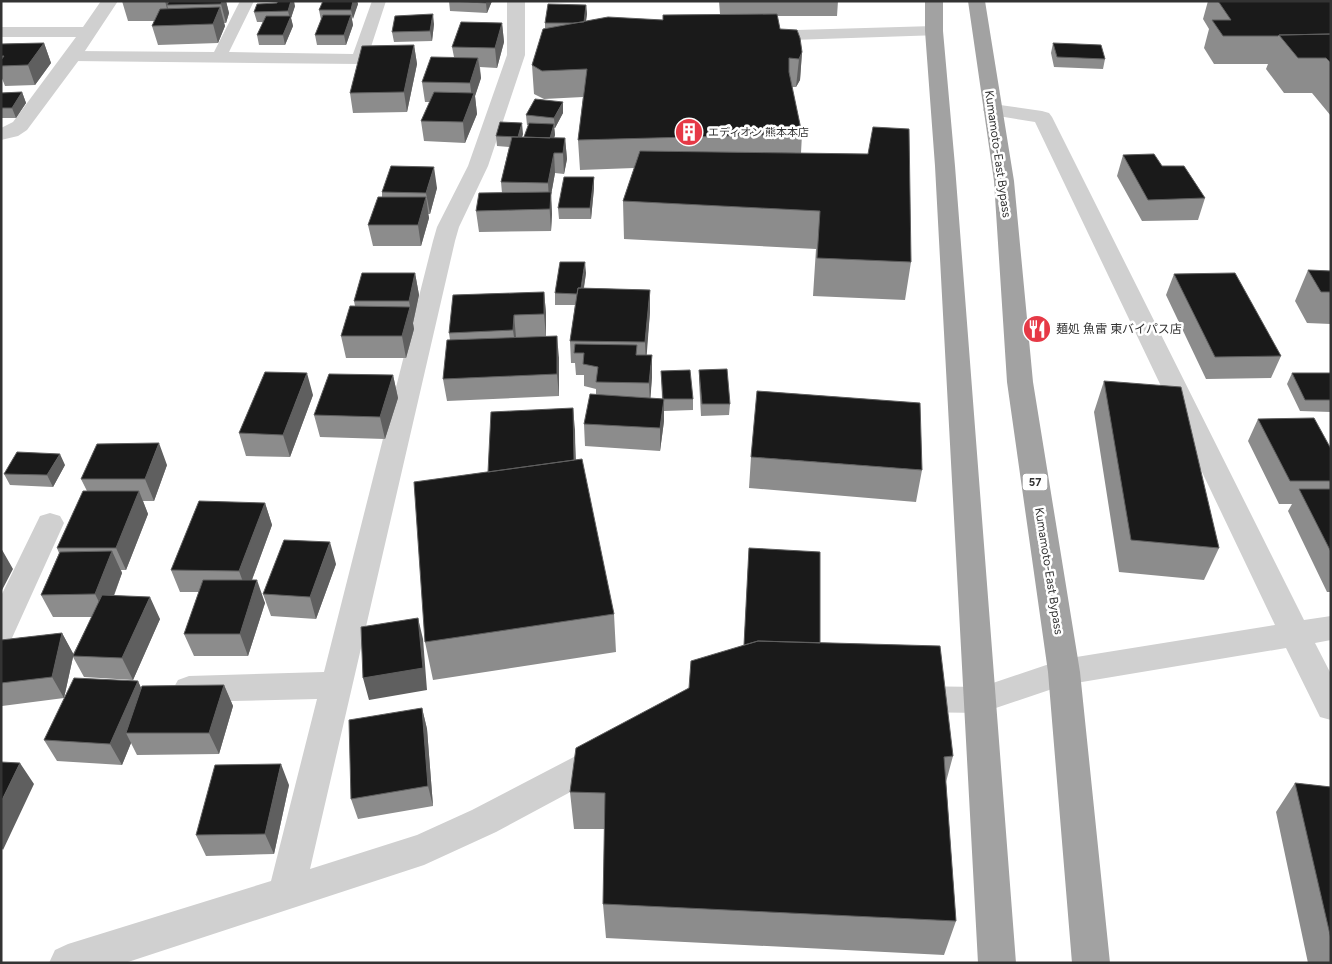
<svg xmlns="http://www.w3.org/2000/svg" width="1332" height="964" font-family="Figtree,'Noto Sans JP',sans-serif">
	<rect width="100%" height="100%" fill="#fff"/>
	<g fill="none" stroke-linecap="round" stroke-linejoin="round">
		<path fill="#d0d0d0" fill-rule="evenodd" d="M240 1H254L229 52 353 54 372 1H386L367 59 365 62 359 64 73 61 67 59 65 56 67 53 73 51 214 52Z"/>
		<path fill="#d0d0d0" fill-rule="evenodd" d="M101 1H118L79 60 27 130 18 136 1 140V128L13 122 76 37H1V27H83Z
			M507 1H525V55L488 166 459 227 455 241 310 869 417 835 472 810 593 747 605 743 617 747 622 757 617 767 496 832 424 865 125 963H49L55 950 68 944 271 881 317 699 189 702 178 698 173 689 178 680 189 676 324 672 433 241 437 227 468 166 507 55Z
			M934 26 940 27 943 31 940 35 761 41 755 40 752 36 755 32 761 31Z
			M993 104 1042 111 1049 113 1052 117 1304 620 1331 616V640L1315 643 1331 674V720L1320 717 1286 648 1064 685 981 713 910 712 899 708 894 699 899 690 910 686 981 687 1064 659 1275 625 1035 122 986 114 983 110 986 106Z
			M50 513 60 516 64 523 12 638 1 641V596L40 516Z"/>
		<path fill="#a2a2a2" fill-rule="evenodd" d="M925 1H943V31L955 166 1016 963H978L935 166 925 31Z
			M968 1H985L1014 181 1033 382 1080 672 1110 963H1072L1048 672 1007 382 994 181Z"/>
	</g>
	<path fill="#8c8c8c" d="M122 1H226L229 13 226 23H224L225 26 218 43 158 45 152 26 154 21H128Z
		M323 1H358H357L358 4 352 19 353 25 346 45H317L315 35 321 20 319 10Z
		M449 1H492L487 13 450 11Z
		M719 1H838L837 16H777L780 29 802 52 800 80 796 87H792L802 134 801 153 911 262 905 300 813 296 816 249 624 239 623 201 634 168 580 170 578 140 583 97 544 99 534 94 532 65 545 28V23L586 5 587 14 586 21 663 20 720 14Z
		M1208 1H1331V116L1312 93H1284L1266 69 1268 64H1214L1204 48 1209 29 1203 19Z
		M277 3 295 6 291 18 293 26 285 45H259L257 35 263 22H257L254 12Z
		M502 23 504 42 497 68 480 67 481 78 475 96 477 114 465 143 424 141 421 121 430 102H425L422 82 454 57 452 47Z
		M434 24 432 41 394 42 392 32Z
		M44 43 51 63 35 85 5 86 1 76V44Z
		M1053 43 1105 59 1103 69 1054 67 1051 53Z
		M414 45 417 64 407 112 353 113 350 93Z
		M22 92 26 103 16 118H1V93Z
		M563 113 555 128H554L555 135 554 138H565L567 159 564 174 555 173 551 195 552 214 551 231 479 232 476 211 502 193 501 182 509 147 497 146 496 136 523 134 522 137H524L529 125H527L526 115Z
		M1123 155 1162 166 1205 198 1198 220 1142 221 1117 176Z
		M594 177V188L591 219H559L558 208Z
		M437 188 430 214H428L429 218 421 246H373L368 225 382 197V192Z
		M1308 270 1331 271V324L1307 323 1295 301Z
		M415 273 419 295 413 323 414 329 406 358H346L341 336 355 306 354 301Z
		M586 273 584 288 650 290V312L646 355 652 377 650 398 662 399 661 371 693 399V410L664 411V421L660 451 585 446 584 424 596 395V389L584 386V375H576L575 363H571L570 341 575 305H555V293Z
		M1174 274 1281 356 1271 378 1206 379 1166 295Z
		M544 292 546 313V336L559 358V396L447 401 443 379 450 340 449 333Z
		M699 370 730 404 729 415 701 416 699 381Z
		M1292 373H1331V412L1300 411 1287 384Z
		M393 375 398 398 385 439 320 437 314 415Z
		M1104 381 1219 548 1204 580 1119 572 1094 412Z
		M313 395 290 457 246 456 239 433Z
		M573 408 576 460 614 614 616 652 433 680 425 642 488 472Z
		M1258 419 1331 449V592H1327L1288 511 1292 504H1279L1248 441Z
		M751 457 922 470 916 502 749 488Z
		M65 465 53 487 10 485 4 474Z
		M167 465 154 501H143L148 514 126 570H121L122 573 114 596 160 619 133 680 84 677 73 657 64 698 2 706 1 705V640L62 633 73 654 92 617H53L41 595 59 553 57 548 87 491 81 479Z
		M265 503 272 525 252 580 265 603 248 656H194L184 634 199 592H180L171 570Z
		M749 548 820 643 953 756 946 782 956 921 944 955 606 938 603 904 605 829H574L570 792 689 688 744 645Z
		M336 564 316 619 271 616 263 594Z
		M138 681 141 689 224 685 233 706 219 754 137 755 131 743 122 765 57 761 44 740Z
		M422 708 427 729 433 806 358 819 351 799Z
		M1295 783 1331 787V963H1308L1276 812Z
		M289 785 274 854 206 856 196 835Z"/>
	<path fill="#5f5f5f" d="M165 1H181L167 5 171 19 170 20Z
		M222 1H226L229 13 226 23 221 4Z
		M291 1H294L295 6 291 18 293 26 285 45 283 35 290 19 288 11Z
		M353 1H357L358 4 353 19 351 10Z
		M487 1H492L487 13 486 3Z
		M586 5 587 14 584 34V24Z
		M220 7 225 26 218 43 213 24Z
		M433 14 434 24 432 41 430 31Z
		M351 15 353 25 346 45 344 35Z
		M502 23 504 42 497 68 495 48Z
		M44 43 51 63 35 85 28 65Z
		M414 45 417 64 407 112 404 92Z
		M802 52 800 80 796 87 799 59Z
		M478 58 481 78 475 96 477 114 465 143 463 122 472 99 470 83Z
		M22 92 26 103 16 118 12 108Z
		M563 102V113L555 128 554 118Z
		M522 123 523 134 519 147 518 137Z
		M554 124 555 135 550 151 549 140Z
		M565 138 567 159 564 174 563 153Z
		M554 153 555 173 551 195 552 214 551 231 548 183Z
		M434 167 437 188 430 214 426 193Z
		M594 177V188L591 219 590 208Z
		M426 197 429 218 421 246 418 225Z
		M585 262 586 273 581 305V294Z
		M415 273 419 295 413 323 409 301Z
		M650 290V312L646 364 645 342Z
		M544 292 546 313V336L544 314Z
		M410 307 414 329 406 358 402 336Z
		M514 315 516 337V352L513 330Z
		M557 336 559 358V396L557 374Z
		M652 355V377L650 405 649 383Z
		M307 373 313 395 290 457 283 435Z
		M393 375 398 398 385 439 380 417Z
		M664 399V421L660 451V428Z
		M573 408 575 430 576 492 575 469Z
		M159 443 167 465 154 501 145 479Z
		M60 454 65 465 53 487 47 475Z
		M139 491 148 514 126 570 116 548Z
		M265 503 272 525 247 593 239 571Z
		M330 542 336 564 316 619 310 597Z
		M1 548 13 569 1 592Z
		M112 551 122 573 106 616 95 594Z
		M257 580 265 603 248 656 240 634Z
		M150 597 160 619 133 680 122 658Z
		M418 618 423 639 427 690 369 700 363 678Z
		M62 633 74 655 73 656V657L64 698 52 677Z
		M138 681 148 703 126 733 131 743 122 765 110 744Z
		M224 685 233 706 219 754 209 733Z
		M422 708 427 729 433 806 428 786Z
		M20 763 34 784 3 850 1 847V802Z
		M281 764 289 785 274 854 265 834Z"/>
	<path fill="#1a1a1a" stroke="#5f5f5f" d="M169 1H222L221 4 167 5Z
		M278 1H291L288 11 254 12 257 4 277 3Z
		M323 1H353L351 10H319Z
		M451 1H487L486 3Z
		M1218 1H1331V34L1279 35 1278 36H1223L1212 20H1231Z
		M548 4 586 5 584 22 573 23H545Z
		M220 7 213 24 152 26 160 9Z
		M433 14 430 31 392 32 395 16Z
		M777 14 780 29 797 30 800 38 802 52 799 59 789 58V72L802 134 578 140 587 69 542 71 532 65 543 29 608 17 663 20V15Z
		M323 15H351L344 35H315Z
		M266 16H291L283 35H257Z
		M461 22 502 23 495 48 452 47Z
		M1331 34V63L1326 58H1298L1279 35Z
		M44 43 28 65 1 66V60L4 56H1V44Z
		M1053 43 1101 45 1105 59 1057 57Z
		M414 45 404 92 350 93 362 46Z
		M431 57 478 58 470 83 422 82Z
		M22 92 12 108H1V93Z
		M434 92 474 93 463 122 421 121Z
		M535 99 563 102 554 118 526 115Z
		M500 122 522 123 518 137 496 136Z
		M529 123 554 124 550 138 524 137Z
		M873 127 909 129 911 262 817 258 820 211 623 201 640 151 868 154Z
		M512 137 565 138 563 153H554L548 183 501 182Z
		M1154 154 1162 166H1184L1205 198 1148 200 1123 155Z
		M391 166 434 167 426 193 382 192Z
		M564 177H594L590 208H558Z
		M551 192 550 209 476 211 479 193Z
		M378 197H426L418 225H368Z
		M560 262H585L581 288H578L577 294 555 293Z
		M1308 270 1331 271V292H1321Z
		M362 273H415L409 301H354Z
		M1235 273 1281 356 1215 357 1174 274Z
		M578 288 650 290 645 342 570 341Z
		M544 292V314L514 315 513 330 449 333 453 295Z
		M350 306 410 307 402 336H341Z
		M557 336V374L443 379 447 340Z
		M575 344 637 345 636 355H652L649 383 596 382 598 367 583 364 584 353H574Z
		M727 369 730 404H702L699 370Z
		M690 370 693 399H663L661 371Z
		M265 372 307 373 283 435 239 433Z
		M1292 373H1331V400H1305Z
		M329 374 393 375 380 417 314 415Z
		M1104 381 1181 387 1219 548 1131 540Z
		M757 391 920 403 922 470 751 457Z
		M590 394 664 399 660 428 584 424Z
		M573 408 574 460 488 472 491 412Z
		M1314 418 1331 449V481H1290L1258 419Z
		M159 443 145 479H81L97 444Z
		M17 452 60 454 47 475 4 474Z
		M582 459 614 614 425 642 414 482Z
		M1299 489H1331V552Z
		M83 491H139L116 548H57Z
		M199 501 265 503 239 571 171 570Z
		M284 540 330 542 310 597 263 594Z
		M749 548 820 552V643L758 641 744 645Z
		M112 551 95 594 41 595 60 552Z
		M203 580H257L240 634H184Z
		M102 595 150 597 122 658 73 656Z
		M418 618 423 668 363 678 361 627Z
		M62 633 52 677 1 683V640Z
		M758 641 940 646 953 756 944 757 956 921 603 904 605 793 570 792 576 748 689 688 691 661Z
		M74 678 138 681 110 744 44 740Z
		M224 685 209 733H126L142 686Z
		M422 708 428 786 351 799 349 720Z
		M1 762 20 763 1 802Z
		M281 764 265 834 196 835 215 765Z
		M1295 783 1331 787V939Z"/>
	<defs>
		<symbol id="building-disc" viewBox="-11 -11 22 22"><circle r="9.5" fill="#e63946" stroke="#fff"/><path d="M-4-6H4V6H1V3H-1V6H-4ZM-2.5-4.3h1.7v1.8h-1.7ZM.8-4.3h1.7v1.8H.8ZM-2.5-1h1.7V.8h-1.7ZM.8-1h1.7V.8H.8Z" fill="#fff"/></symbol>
		<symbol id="restaurant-disc" viewBox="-11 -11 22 22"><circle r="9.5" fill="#e63946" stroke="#fff"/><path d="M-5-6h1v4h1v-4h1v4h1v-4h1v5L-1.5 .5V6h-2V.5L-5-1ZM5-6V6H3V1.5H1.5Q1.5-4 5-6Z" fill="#fff"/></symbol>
	</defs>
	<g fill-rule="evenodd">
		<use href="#building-disc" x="673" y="116" width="32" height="32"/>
		<use href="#restaurant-disc" x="1021" y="313" width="32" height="32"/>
	</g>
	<g text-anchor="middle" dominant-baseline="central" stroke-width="5" stroke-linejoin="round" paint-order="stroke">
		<g font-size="11" fill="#333" stroke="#fff" text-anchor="start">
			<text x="708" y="132">エディオン 熊本本店</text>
		</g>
		<rect fill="#fff" stroke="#707070" stroke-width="1" x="1022.5" y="473.5" width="25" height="17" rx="4"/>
		<g font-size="11" font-weight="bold" fill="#333">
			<text x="1035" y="482">57</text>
		</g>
		<g font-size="12" fill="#333" stroke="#fff">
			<text transform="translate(998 154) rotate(82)">Kumamoto-East Bypass</text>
			<text transform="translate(1049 571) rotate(81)">Kumamoto-East Bypass</text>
		</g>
		<g font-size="12" fill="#333" stroke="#fff" text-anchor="start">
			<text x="1056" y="329">麺処 魚雷 東バイパス店</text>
		</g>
	</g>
	<rect width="1332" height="964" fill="none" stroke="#333333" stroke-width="5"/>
</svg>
